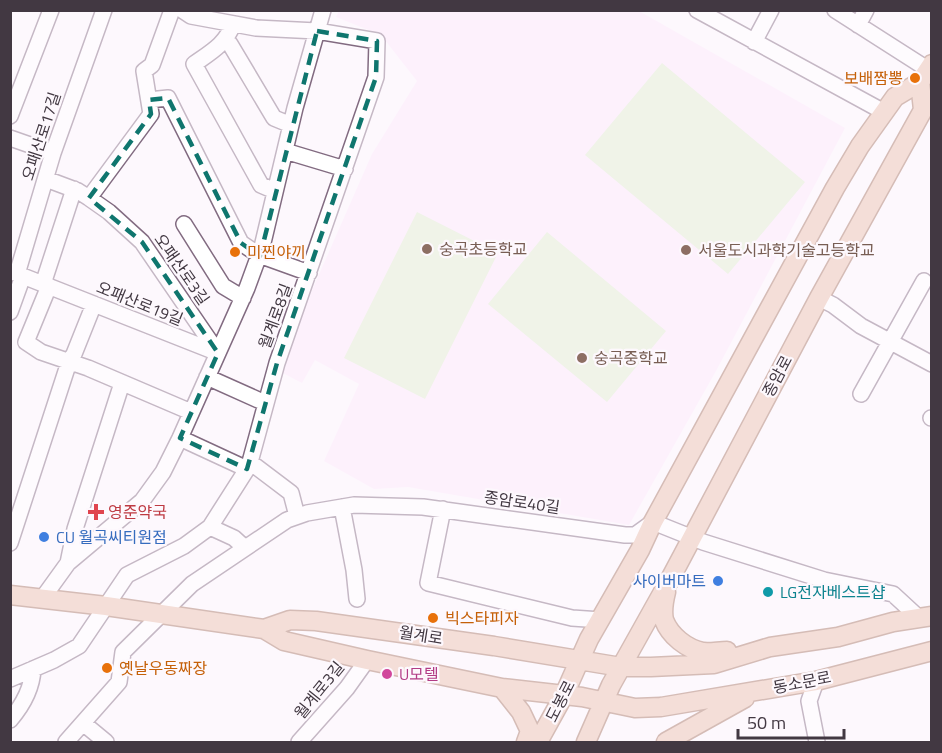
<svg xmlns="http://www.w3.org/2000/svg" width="942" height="753" font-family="'Titillium Web','Noto Sans KR',sans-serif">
	<rect width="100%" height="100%" fill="#fdf8fd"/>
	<path fill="#fce9fb" d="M339 11H639L845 128 716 371 629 525 408 487 374 489 324 461 359 384 315 360 302 383 277 370 372 154 417 81 381 35 336 17Z"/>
	<path fill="#dfedcf" d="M662 63 805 182 728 274 585 155Z
		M417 212 498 253 425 399 344 358Z
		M547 232 666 331 607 402 488 304Z"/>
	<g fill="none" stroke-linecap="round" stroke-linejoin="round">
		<defs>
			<path id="minor" d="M697 10 884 112
				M835 10 932 72
				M233 24C226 44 211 52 194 64L261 185 275 191
				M858 25 866 10
				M225 41 230 44 274 118 291 125
				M754 42 771 10
				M149 100 168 98 241 243 259 255 309 273
				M10 116 51 10
				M10 138 53 153
				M285 151 345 169
				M46 179 78 191 89 198 109 212 142 242 218 353
				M89 198 151 114 144 71 152 65 172 10
				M184 224 223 286 243 298
				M10 271 218 353
				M17 274 53 153 104 10
				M43 284 74 189
				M49 286 26 342 41 352 88 368 191 412
				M819 298 833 305 861 326 932 364
				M10 312 23 276
				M207 377 265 403
				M861 394 924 281
				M931 418H932
				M180 438 247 469
				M250 462 291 493 297 516
				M342 507 354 570 357 599
				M443 509 428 583 572 618 601 620
				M210 527 234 538 245 548
				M10 543 69 362 74 354 94 304
				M68 563 75 529 122 383
				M42 599 68 563 142 501 163 472 180 438 247 288 262 247 295 108 323 10
				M10 679 54 660 79 646 127 575 184 546 210 527 247 469 250 462 277 363 376 77 377 41 317 31 256 28 191 16 182 10
				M816 681 809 701 817 742
				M10 720C23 705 32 689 33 669
				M83 723 106 742
				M66 742 119 682 123 652 192 584 287 520 307 513 354 505 423 507 625 535H635L653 522 703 542 824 580 893 594 919 618
				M299 742 347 688 367 660"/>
			<path id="major" d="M666 592C664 600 662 611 664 620 670 636 687 649 703 652 710 653 719 651 727 651
				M10 595 106 606 264 629 284 641 367 660 502 688 582 697 635 708 661 707 816 681 932 651
				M264 629 290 620 316 621 494 646 621 667H651L714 664 770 647 838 637 893 622 932 616
				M502 688 521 712 530 731 526 742
				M538 742 564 695 589 639 640 550 653 522 835 188 860 146 895 97 920 82 932 64
				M586 742 611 685 668 583 819 298 923 110 920 82
				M666 742 745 698"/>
		</defs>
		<use href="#minor" stroke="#826b81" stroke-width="18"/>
		<use href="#major" stroke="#a47461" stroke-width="21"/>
		<use href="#minor" stroke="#fff" stroke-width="15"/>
		<use href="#major" stroke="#e8bfaa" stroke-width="18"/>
	</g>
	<path d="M0 0H942V753H0ZM317 31 377 41 376 77 277 363 247 469 180 438 218 353 142 242 89 198 151 114 149 100 168 98 241 243 260 256Z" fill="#fdf8fd" fill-opacity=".55" fill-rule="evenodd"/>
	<path fill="none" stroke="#0f766e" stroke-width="4.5" stroke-dasharray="12 8" stroke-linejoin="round" d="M317 31 377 41 376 77 277 363 247 469 180 438 218 353 142 242 89 198 151 114 149 100 168 98 241 243 260 256Z"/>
	<g fill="#e8710a" stroke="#fdf8fd" stroke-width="2">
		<circle cx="915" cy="78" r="6"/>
		<circle cx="235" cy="252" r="6"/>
		<circle cx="433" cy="618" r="6"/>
		<circle cx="107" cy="668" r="6"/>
	</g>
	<g fill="#8d6e63" stroke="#fdf8fd" stroke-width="2">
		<circle cx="427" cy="249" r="6"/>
		<circle cx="686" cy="250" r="6"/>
		<circle cx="582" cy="358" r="6"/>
	</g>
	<path fill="#e0444e" stroke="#fdf8fd" stroke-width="2" d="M93 503h6v6h6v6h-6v6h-6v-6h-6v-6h6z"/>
	<g fill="#3f7fe0" stroke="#fdf8fd" stroke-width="2">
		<circle cx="44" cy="537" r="6"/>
		<circle cx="718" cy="581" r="6"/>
	</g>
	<circle fill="#0f9aa8" stroke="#fdf8fd" stroke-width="2" cx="768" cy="592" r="6"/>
	<circle fill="#d1479c" stroke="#fdf8fd" stroke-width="2" cx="387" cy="674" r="6"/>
	<g text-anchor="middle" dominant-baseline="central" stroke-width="4.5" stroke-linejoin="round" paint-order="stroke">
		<g font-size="16" fill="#c56008" stroke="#fdf8fd" text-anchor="start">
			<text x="903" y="78" text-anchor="end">보배짬뽕</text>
			<text x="247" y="252">미찐야끼</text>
			<text x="445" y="618">빅스타피자</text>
			<text x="119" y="668">옛날우동짜장</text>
		</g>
		<g font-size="16" fill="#423842" stroke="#fdf8fd">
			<text transform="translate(41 136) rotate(-72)">오패산로17길</text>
			<text transform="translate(182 269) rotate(55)">오패산로3길</text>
			<text transform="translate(140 303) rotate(22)">오패산로19길</text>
			<text transform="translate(275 316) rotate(-70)">월계로8길</text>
			<text transform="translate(777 376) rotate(-62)">종암로</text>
			<text transform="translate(522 502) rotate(8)">종암로40길</text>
			<text transform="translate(421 635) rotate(9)">월계로</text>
			<text transform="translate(802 682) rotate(-11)">동소문로</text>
			<text transform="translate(319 690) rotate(-51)">월계로3길</text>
			<text transform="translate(560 701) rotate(-63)">도봉로</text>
		</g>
		<g font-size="16" fill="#785e54" stroke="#fdf8fd" text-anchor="start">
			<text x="439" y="249">숭곡초등학교</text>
			<text x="698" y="250">서울도시과학기술고등학교</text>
			<text x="594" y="358">숭곡중학교</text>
		</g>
		<g font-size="16" fill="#be3a42" stroke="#fdf8fd" text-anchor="start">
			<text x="108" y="512">영준약국</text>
		</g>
		<g font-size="16" fill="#366cbe" stroke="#fdf8fd" text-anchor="start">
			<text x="56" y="537">CU 월곡씨티원점</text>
			<text x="706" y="581" text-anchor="end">사이버마트</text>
		</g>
		<g font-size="16" fill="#0d838f" stroke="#fdf8fd" text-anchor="start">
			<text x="780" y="592">LG전자베스트샵</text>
		</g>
		<g font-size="16" fill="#b23c85" stroke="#fdf8fd" text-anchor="start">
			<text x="399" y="674">U모텔</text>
		</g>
	</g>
	<rect width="942" height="753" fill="none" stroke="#423842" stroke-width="24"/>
	<path d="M738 729v9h106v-9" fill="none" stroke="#423842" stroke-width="3"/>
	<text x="747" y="729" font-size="18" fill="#423842" stroke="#fdf8fd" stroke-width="4.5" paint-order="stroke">50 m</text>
</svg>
